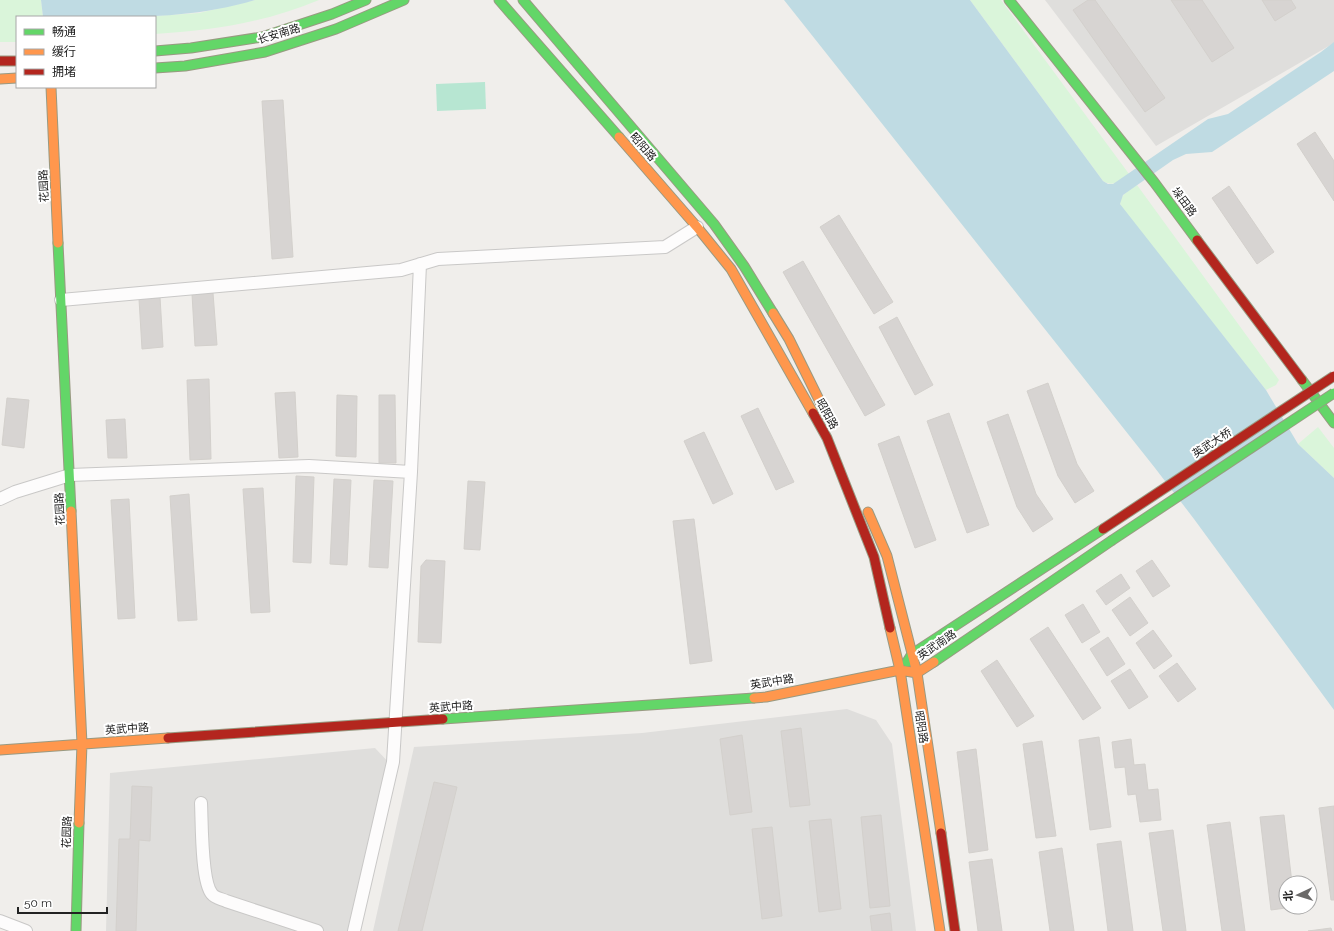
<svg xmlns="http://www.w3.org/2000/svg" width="1334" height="931" font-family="Raleway,'Noto Sans SC',sans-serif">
	<rect width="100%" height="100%" fill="#f0eeeb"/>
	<path fill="#dfdedc" d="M1045 0H1334V43L1156 146Z
		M847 709 876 720 892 744 916 931H373L414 747 642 733Z
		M375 748 394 768 352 931H106L110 773Z"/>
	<path fill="#daf5da" d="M0 0H41L43 17H17V42H0Z
		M255 0H319C267 22 211 31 155 34V17H139L199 13Z
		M970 0H1001L1129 174C1119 180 1114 188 1103 181Z
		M1137 185 1279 380 1276 385 1266 390 1122 208C1115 197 1130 190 1137 185Z
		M1318 427 1334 448V478L1298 444Z"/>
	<path fill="#b7e6d2" d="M485 82 486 109 437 111 436 84Z"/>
	<path fill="#bfdbe3" d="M41 0H255C186 21 114 17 43 17Z
		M784 0H970L1103 181 1108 184H1113L1208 119 1228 114 1321 52 1334 42V71L1212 152 1186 154 1173 160 1123 195 1120 204 1266 390 1298 444 1334 478V710L1194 519 1155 468Z"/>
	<path fill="#d7d4d2" stroke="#d3d0cc" d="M1088 0H1095L1165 98 1145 112 1073 10Z
		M1171 0H1202L1234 48 1212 62Z
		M1262 0H1291L1296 8 1275 21Z
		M283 100 293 257 272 259 262 101Z
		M1315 132 1334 161V201L1297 144Z
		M1229 186 1274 252 1257 264 1212 198Z
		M839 215 893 302 874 314 820 227Z
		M803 261 885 405 865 416 783 272Z
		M213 293 217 345 195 346 192 294Z
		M160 297 163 347 142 349 139 299Z
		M897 317 933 385 915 395 879 327Z
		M209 379 211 459 190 460 187 380Z
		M1048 383 1077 464 1094 491 1075 503 1058 476 1027 391Z
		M295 392 298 457 279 458 275 393Z
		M337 395 357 396 356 457 336 456Z
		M379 395H395L396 463H379Z
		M7 398 29 400 24 448 2 445Z
		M758 408 794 482 776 490 741 416Z
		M949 413 989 525 967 533 927 421Z
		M1008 414 1036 494 1053 519 1033 532 1017 507 987 422Z
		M125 419 127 458H108L106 420Z
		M704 432 733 494 713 504 684 441Z
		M899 436 936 540 915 548 878 444Z
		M296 476 314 477 311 563 293 562Z
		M334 479 351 480 347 565 330 564Z
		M374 480 393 481 388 568 369 567Z
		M468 481 485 482 480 550 464 549Z
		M263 488 270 612 251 613 243 489Z
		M189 494 197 620 178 621 170 496Z
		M129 499 135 618 118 619 111 500Z
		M694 519 712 661 690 664 673 521Z
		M426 560 445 561 441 643 418 642 421 566Z
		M1152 560 1170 586 1153 597 1136 571Z
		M1121 574 1130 588 1106 605 1096 591Z
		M1130 597 1148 623 1130 636 1112 610Z
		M1083 604 1100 632 1082 643 1065 615Z
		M1048 627 1101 708 1083 720 1030 639Z
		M1153 630 1172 656 1154 669 1136 643Z
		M1108 637 1125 664 1107 676 1090 649Z
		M997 660 1034 716 1017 727 981 671Z
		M1177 663 1196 689 1178 702 1159 676Z
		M1130 669 1148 697 1129 709 1111 681Z
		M801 728 810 805 790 807 781 731Z
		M742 735 752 812 730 815 720 739Z
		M1099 737 1111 827 1090 830 1079 740Z
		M1131 739 1134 765 1145 764 1148 790 1158 789 1161 820 1140 822 1136 794 1128 795 1125 767 1115 768 1112 742Z
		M1042 741 1056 836 1036 838 1023 744Z
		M976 749 988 850 969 853 957 752Z
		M434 782 457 787 422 931H398Z
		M132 786 152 787 150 841 139 840 136 931H116L119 839H130Z
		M1334 806V900H1331L1319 808Z
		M881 815 890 906 870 908 861 817Z
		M1284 815 1292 883H1286V907H1293L1271 910 1260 817Z
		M831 819 841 909 819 912 809 821Z
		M1230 822 1245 931H1222L1207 825Z
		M772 827 782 916 762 919 752 829Z
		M1173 830 1186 931H1163L1149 833Z
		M1121 841 1133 931H1108L1097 844Z
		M1062 848 1074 931H1050L1039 852Z
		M992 859 1002 931H978L969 862Z
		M890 913 892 931H872L870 916Z
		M1331 928 1332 931H1308Z"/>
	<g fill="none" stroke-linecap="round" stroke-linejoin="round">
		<defs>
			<path id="street" d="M61 300 401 270 438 259 665 247 697 227
				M0 499 15 492 70 475 309 466 411 472
				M201 803C202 821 201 882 212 894 215 898 222 899 226 901L317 931
				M0 921 26 931
				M354 931 393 762 411 472 420 264"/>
			<path id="fast" d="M499 0 619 137
				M523 0 714 224 744 266 773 313
				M1009 0 1154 182 1197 240
				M155 51 191 48 262 37 332 14 366 0
				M155 68 185 66 265 52 336 29 404 0
				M58 243 71 511
				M1302 380 1334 423
				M907 662 912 654 1103 529
				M934 662 1111 541
				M443 719 754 698
				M76 931 79 823"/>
			<path id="slow" d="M0 79 17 78
				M51 87 58 243
				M619 137 697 227 731 269 813 413
				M773 313 789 339 828 418
				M71 511 82 744 79 823
				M868 512 887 556 917 673 941 833
				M890 628 900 670 940 931
				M754 698 766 697 900 670 917 673 934 662
				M0 750 168 738"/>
			<path id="jam" d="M0 61H17
				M1197 240 1302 380
				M813 413 827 438 874 557 890 628
				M168 738 443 719
				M941 833 955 931"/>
		</defs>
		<use href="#street" stroke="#c9c8c7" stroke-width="14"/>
		<use href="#fast" stroke="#999a82" stroke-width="11"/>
		<use href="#slow" stroke="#999a82" stroke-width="11"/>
		<use href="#jam" stroke="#999a82" stroke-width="11"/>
		<use href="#street" stroke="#fdfcfc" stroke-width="12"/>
		<use href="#fast" stroke="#63d668" stroke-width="9"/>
		<use href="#slow" stroke="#ff974d" stroke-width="9"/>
		<use href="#jam" stroke="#b3261e" stroke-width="9"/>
		<defs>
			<path id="fast-bridge" d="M1111 541 1334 393"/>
			<path id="jam-bridge" d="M1103 529 1334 376"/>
		</defs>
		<use href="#fast-bridge" stroke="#999a82" stroke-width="11" stroke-linecap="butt"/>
		<use href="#jam-bridge" stroke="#999a82" stroke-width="11" stroke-linecap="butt"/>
		<use href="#fast-bridge" stroke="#63d668" stroke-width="9"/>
		<use href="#jam-bridge" stroke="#b3261e" stroke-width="9"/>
	</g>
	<g text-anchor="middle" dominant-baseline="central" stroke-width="4" stroke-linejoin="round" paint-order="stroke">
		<g font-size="11" fill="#222" stroke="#fff">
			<text transform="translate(279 34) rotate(-17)">长安南路</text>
			<text transform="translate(643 147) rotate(49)">昭阳路</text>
			<text transform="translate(44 186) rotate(-93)">花园路</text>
			<text transform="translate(1184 202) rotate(53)">垛田路</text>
			<text transform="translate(827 414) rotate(61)">昭阳路</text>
			<text transform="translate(1212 443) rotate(-33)">英武大桥</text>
			<text transform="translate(60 509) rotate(-93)">花园路</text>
			<text transform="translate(937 645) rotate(-34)">英武南路</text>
			<text transform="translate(772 682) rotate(-9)">英武中路</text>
			<text transform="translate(451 707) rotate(-4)">英武中路</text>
			<text transform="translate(921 727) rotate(81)">昭阳路</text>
			<text transform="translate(127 729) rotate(-4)">英武中路</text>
			<text transform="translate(67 832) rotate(-88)">花园路</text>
		</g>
	</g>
	<rect x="16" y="16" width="140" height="72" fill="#ffffff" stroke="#a7a7a7"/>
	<rect x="24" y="29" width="20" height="6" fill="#63d668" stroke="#a7a7a7"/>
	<text x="52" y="36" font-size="12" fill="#222222">畅通</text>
	<rect x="24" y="49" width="20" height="6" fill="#ff974d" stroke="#a7a7a7"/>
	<text x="52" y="56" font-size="12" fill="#222222">缓行</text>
	<rect x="24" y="69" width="20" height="6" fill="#b3261e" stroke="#a7a7a7"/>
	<text x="52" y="76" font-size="12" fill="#222222">拥堵</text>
	<g transform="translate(1298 895) rotate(266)"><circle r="19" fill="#ffffff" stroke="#a7a7a7"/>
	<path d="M0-3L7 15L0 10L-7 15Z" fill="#6a6968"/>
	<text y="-6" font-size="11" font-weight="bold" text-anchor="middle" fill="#222222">北</text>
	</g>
	<path d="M18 907v6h89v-6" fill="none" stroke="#222222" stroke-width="2"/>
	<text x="24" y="907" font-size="12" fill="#222222" stroke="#ffffff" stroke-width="3" paint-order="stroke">50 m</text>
</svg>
